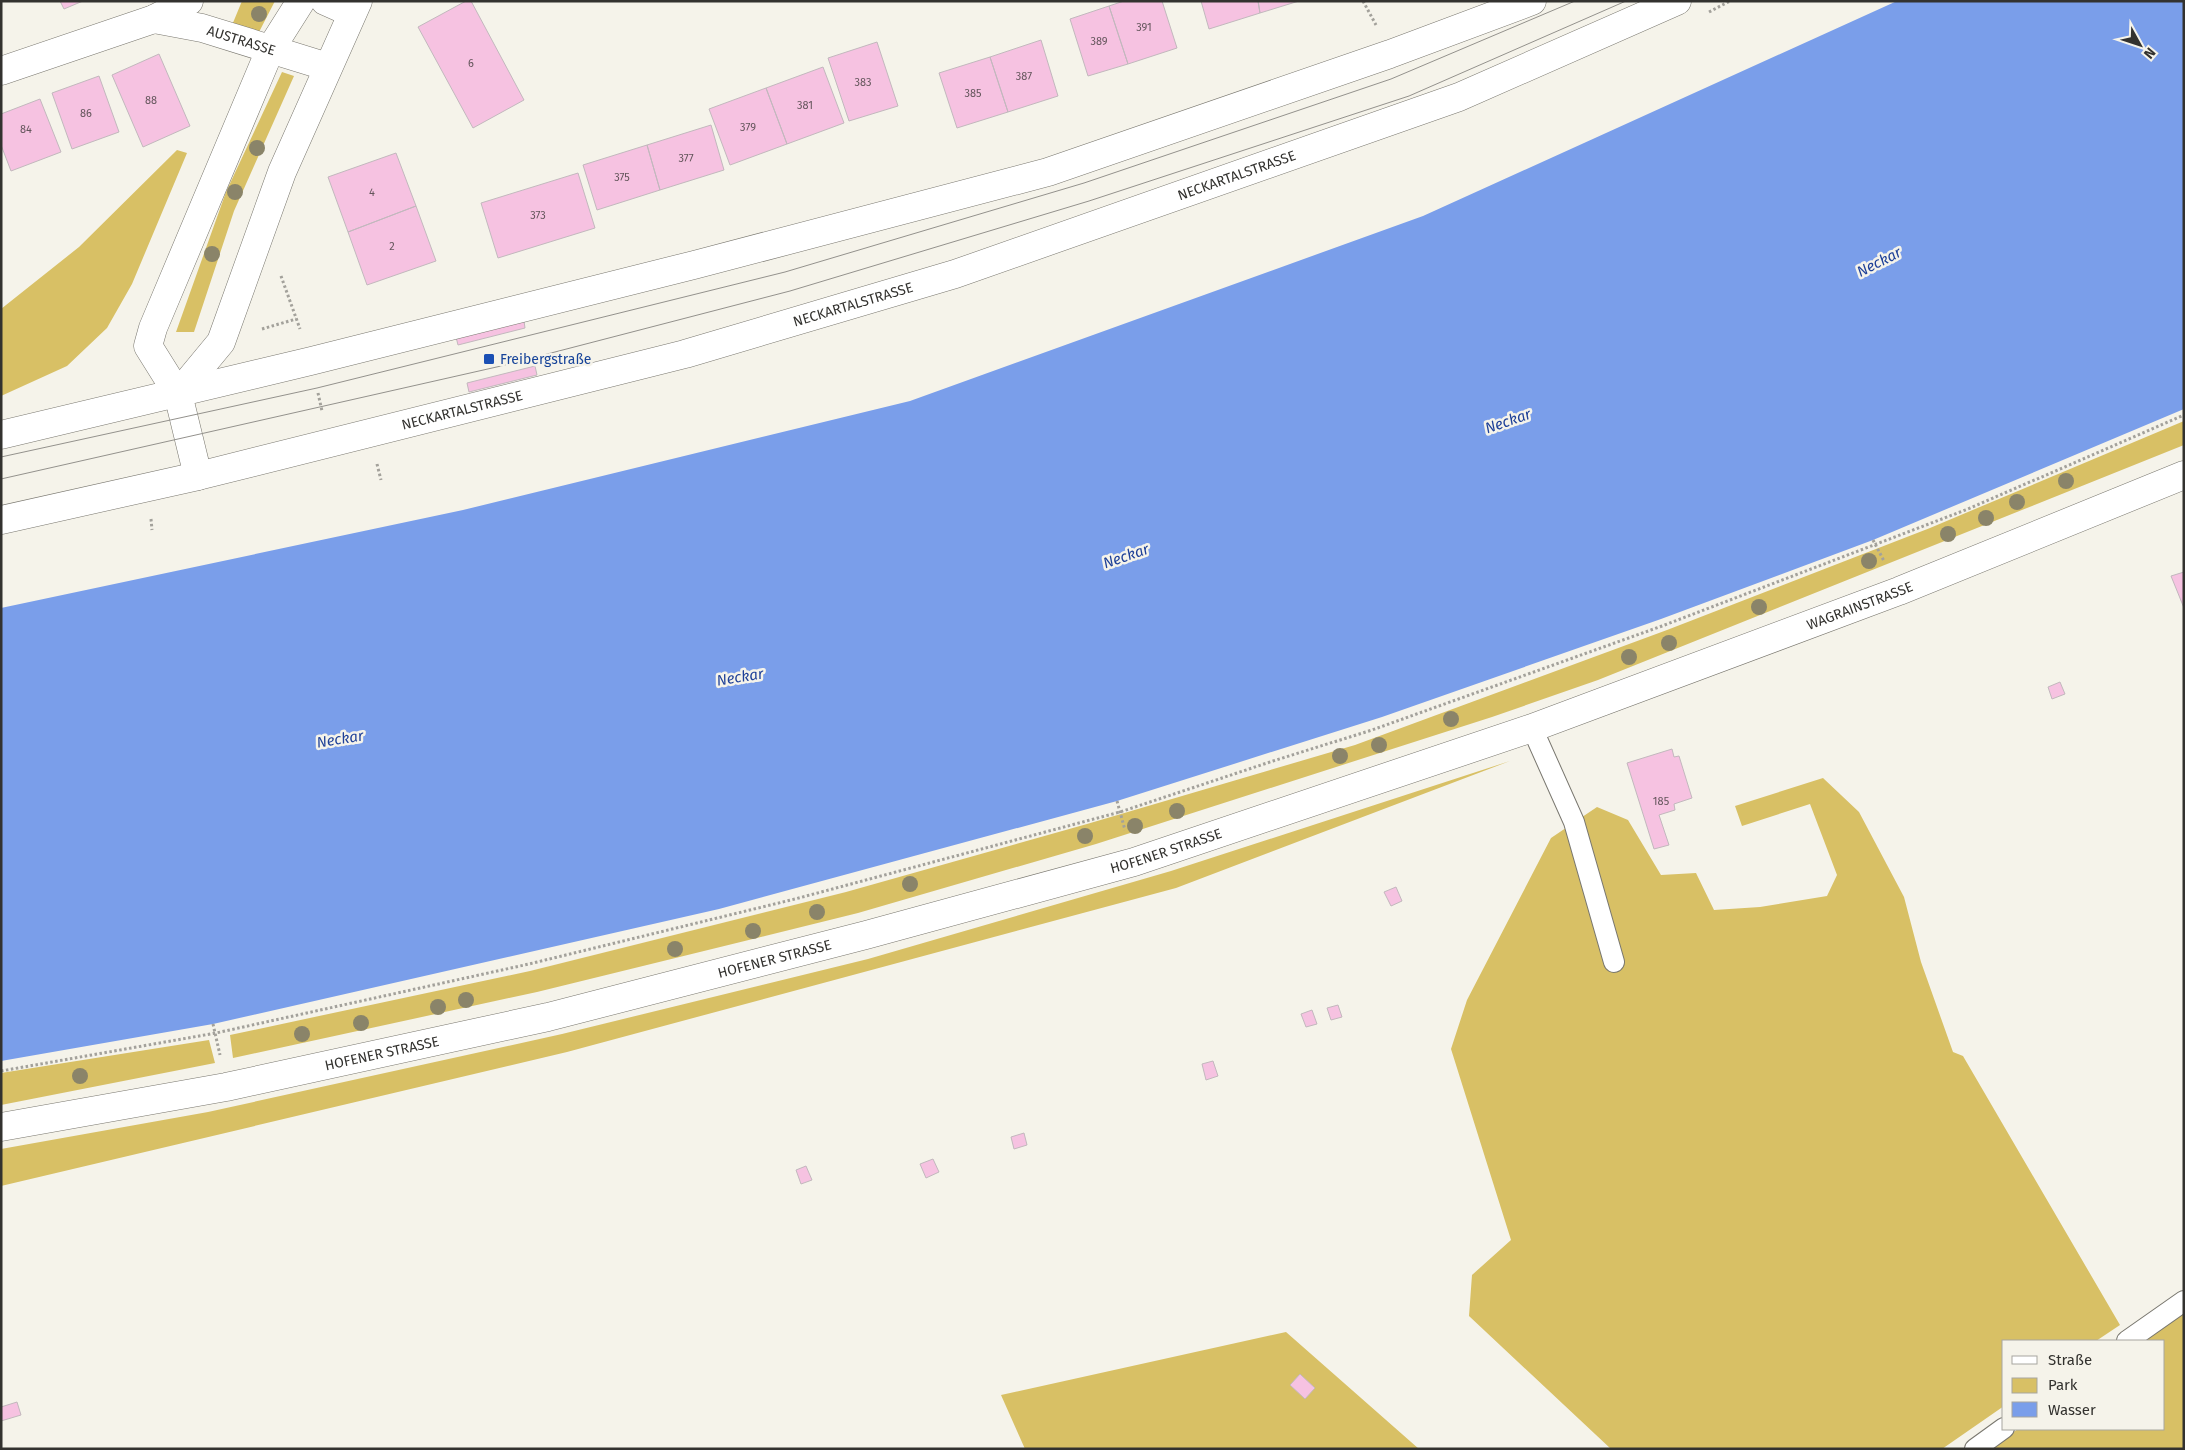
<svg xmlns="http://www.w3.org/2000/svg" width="2185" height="1450" font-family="'Fira Sans',sans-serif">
	<rect width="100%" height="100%" fill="#f5f3ea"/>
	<path fill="#d8c065" d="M242 1H275L258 34 230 30Z
		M282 72 294 76 234 211 194 332H176L226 192Z
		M177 150 187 153 132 284 107 328 67 366 1 396V309L79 247Z
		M2184 421V445L1598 680 1492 717 1096 844 858 913 537 992 233 1058 230 1035 530 971 846 892 1087 824 1355 745 1667 630 1930 528Z
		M1510 761 1176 888 567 1052 1 1186V1149L208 1112 562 1034 868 959 1171 871Z
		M1823 778 1859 812 1904 897 1921 962 1953 1052 1963 1056 2120 1325 2096 1341H2004V1406L1942 1449H1611L1469 1316 1472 1275 1511 1240 1451 1049 1467 1000 1551 838 1597 807 1628 820 1661 875 1696 873 1714 910 1760 907 1827 896 1837 875 1810 804 1742 826 1735 806Z
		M209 1040 215 1063 1 1105V1073Z
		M2184 1313V1449H1989L2018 1429H2164V1341H2143Z
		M1286 1332 1419 1449H1025L1001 1395Z"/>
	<path fill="#7a9eea" d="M1897 1H2184V409L1873 540 1661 619 1382 717 1117 801 719 909 213 1024 1 1061V608L463 510 910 401 1423 216Z"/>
	<path fill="#f6c2e1" stroke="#c2b8bd" d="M60 1H83L64 9Z
		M466 1H471L524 100 473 128 418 27Z
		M1124 1H1162L1177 48 1128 64 1109 6Z
		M1201 1H1258L1260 13 1209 29Z
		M1258 1H1299L1260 13Z
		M1109 6 1128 64 1088 76 1070 19Z
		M1041 40 1058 96 1008 112 990 57Z
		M877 42 898 106 849 121 828 58Z
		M159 54 190 126 143 147 112 75Z
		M990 57 1008 112 957 128 939 73Z
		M823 67 844 123 787 144 766 88Z
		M99 76 119 132 72 149 52 93Z
		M766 88 787 144 730 165 709 109Z
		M40 99 61 152 11 171 1 145V114Z
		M711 125 724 170 660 190 647 145Z
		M647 145 660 190 597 210 583 165Z
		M396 153 416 206 348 232 328 177Z
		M578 173 595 228 498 258 481 203Z
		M416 206 436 261 367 285 348 232Z
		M524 321 525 328 458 345 456 337Z
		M535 366 537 375 469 392 467 383Z
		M2184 572V608L2171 576Z
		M2060 682 2065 694 2052 699 2048 687Z
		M1672 749 1674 757 1679 756 1692 798 1674 804 1675 810 1659 815 1669 845 1654 849 1627 763Z
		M1396 887 1402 901 1391 906 1384 892Z
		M1338 1005 1342 1017 1331 1020 1327 1008Z
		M1312 1010 1317 1024 1306 1027 1301 1014Z
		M1213 1061 1218 1076 1206 1080 1202 1064Z
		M1024 1133 1027 1145 1014 1149 1011 1137Z
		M933 1159 939 1172 926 1178 920 1164Z
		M806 1166 812 1180 801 1184 796 1170Z
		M1300 1374 1315 1388 1305 1399 1290 1385Z
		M17 1402 21 1415 1 1421V1407Z"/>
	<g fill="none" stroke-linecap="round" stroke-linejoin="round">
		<defs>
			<path id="lane" d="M1532 728 1574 822 1614 962
				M2127 1341 2184 1301
				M1975 1449 2004 1428"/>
			<g id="street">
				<path d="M325 1 352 13"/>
				<path id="s1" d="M154 19 202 28 328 67"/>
				<path d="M1 71 154 19 189 1"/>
				<path d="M178 394 221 342 282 172 358 1"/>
				<path d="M198 476 178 394 148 346 153 328 270 50 301 1"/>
				<path id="s2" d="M1 1127 226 1087 548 1017 866 935 1134 862 1532 728 1899 591 2184 475"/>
			</g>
			<g id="secondary">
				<path d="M1 435 311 361 694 265 1048 172 1390 54 1532 1"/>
				<path id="s3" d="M1 520 198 476 685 354 955 274 1459 97 1677 1"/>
			</g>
		</defs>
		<use href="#lane" stroke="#79776f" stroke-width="22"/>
		<use href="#street" stroke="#79776f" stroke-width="29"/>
		<use href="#secondary" stroke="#79776f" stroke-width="29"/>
		<path stroke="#a3a19b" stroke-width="3" stroke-dasharray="2.5 2.5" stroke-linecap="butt" d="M1363 1 1376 25
			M1709 12 1730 1
			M281 276 300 329
			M262 329 296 319
			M318 393 322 411
			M377 464 381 480
			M151 519 152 530
			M1873 540 1884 561
			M1117 801 1125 830
			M213 1024 220 1055
			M1 1071 216 1033 529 964 795 899 1120 812 1273 761 1372 730 1662 626 1968 509 2184 415"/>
		<use href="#lane" stroke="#fff" stroke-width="20"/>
		<use href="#street" stroke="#fff" stroke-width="28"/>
		<use href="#secondary" stroke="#fff" stroke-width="28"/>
		<path stroke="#93918c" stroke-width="1" d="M1 457 317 388 785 272 1084 183 1391 79 1575 1
			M1 479 501 366 790 291 1089 201 1409 96 1626 1"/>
	</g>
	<g fill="#8a8469">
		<circle cx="259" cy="14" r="8"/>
		<circle cx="257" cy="148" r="8"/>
		<circle cx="235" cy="192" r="8"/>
		<circle cx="212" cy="254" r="8"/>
		<circle cx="2066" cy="481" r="8"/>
		<circle cx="2017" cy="502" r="8"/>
		<circle cx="1986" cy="518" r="8"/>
		<circle cx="1948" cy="534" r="8"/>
		<circle cx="1869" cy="561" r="8"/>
		<circle cx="1759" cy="607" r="8"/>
		<circle cx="1669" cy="643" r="8"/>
		<circle cx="1629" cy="657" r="8"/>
		<circle cx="1451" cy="719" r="8"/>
		<circle cx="1379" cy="745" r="8"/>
		<circle cx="1340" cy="756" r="8"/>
		<circle cx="1177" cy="811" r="8"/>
		<circle cx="1135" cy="826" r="8"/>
		<circle cx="1085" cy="836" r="8"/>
		<circle cx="910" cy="884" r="8"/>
		<circle cx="817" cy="912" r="8"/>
		<circle cx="753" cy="931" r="8"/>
		<circle cx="675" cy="949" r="8"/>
		<circle cx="466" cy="1000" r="8"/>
		<circle cx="438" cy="1007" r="8"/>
		<circle cx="361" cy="1023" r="8"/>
		<circle cx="302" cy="1034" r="8"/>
		<circle cx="80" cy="1076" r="8"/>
	</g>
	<rect fill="#1a4fb4" stroke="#f5f3ea" stroke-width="2" x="483" y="353" width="12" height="12" rx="2.5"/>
	<g text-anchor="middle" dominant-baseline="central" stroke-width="5" stroke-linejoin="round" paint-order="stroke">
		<g font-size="11" fill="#64565c">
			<text x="1144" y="27">391</text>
			<text x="1099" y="41">389</text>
			<text x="471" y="63">6</text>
			<text x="1024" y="76">387</text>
			<text x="863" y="82">383</text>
			<text x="973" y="93">385</text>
			<text x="151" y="100">88</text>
			<text x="805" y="105">381</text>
			<text x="86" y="113">86</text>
			<text x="748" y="127">379</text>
			<text x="26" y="129">84</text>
			<text x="686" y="158">377</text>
			<text x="622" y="177">375</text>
			<text x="372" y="192">4</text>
			<text x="538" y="215">373</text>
			<text x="392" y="246">2</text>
			<text x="1661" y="801">185</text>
		</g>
		<g font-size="14" fill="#33322f" stroke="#f5f3ea">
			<text stroke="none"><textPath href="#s1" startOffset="90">AUSTRASSE</textPath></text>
			<text stroke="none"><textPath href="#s3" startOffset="1284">NECKARTALSTRASSE</textPath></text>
			<text stroke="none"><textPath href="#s3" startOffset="879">NECKARTALSTRASSE</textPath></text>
			<text stroke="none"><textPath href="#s3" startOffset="474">NECKARTALSTRASSE</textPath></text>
			<text stroke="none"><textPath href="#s2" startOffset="1934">WAGRAINSTRASSE</textPath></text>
			<text stroke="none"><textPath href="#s2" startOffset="1198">HOFENER STRASSE</textPath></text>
			<text stroke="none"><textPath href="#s2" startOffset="792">HOFENER STRASSE</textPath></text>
			<text stroke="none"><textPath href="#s2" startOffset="388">HOFENER STRASSE</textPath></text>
		</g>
		<g font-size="14" fill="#164399" stroke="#f5f3ea" text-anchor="start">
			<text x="500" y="359">Freibergstraße</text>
		</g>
		<g font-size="15" font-style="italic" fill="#1e4098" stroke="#f5f3ea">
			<text transform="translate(1879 262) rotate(-27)">Neckar</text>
			<text transform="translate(1508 421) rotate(-19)">Neckar</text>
			<text transform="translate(1126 556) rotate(-19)">Neckar</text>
			<text transform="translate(740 677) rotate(-9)">Neckar</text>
			<text transform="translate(340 739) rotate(-9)">Neckar</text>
		</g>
	</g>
	<rect width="2185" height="1450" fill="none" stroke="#33322f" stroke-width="5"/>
	<rect x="2002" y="1340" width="162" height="90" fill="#f5f3ea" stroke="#a7a69f"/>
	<rect x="2012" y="1356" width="25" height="8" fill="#ffffff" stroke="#a7a69f"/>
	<text x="2048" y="1365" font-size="15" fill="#33322f">Straße</text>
	<rect x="2012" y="1378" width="25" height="15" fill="#d8c065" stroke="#a7a69f"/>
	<text x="2048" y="1390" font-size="15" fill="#33322f">Park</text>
	<rect x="2012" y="1402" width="25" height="15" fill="#7a9eea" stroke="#a7a69f"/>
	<text x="2048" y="1415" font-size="15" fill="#33322f">Wasser</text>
	<g transform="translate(2140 45) rotate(130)" stroke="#f5f3ea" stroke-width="4" paint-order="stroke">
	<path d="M0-4L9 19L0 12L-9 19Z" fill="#33322f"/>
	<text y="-8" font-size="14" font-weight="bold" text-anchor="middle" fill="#33322f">N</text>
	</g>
</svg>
